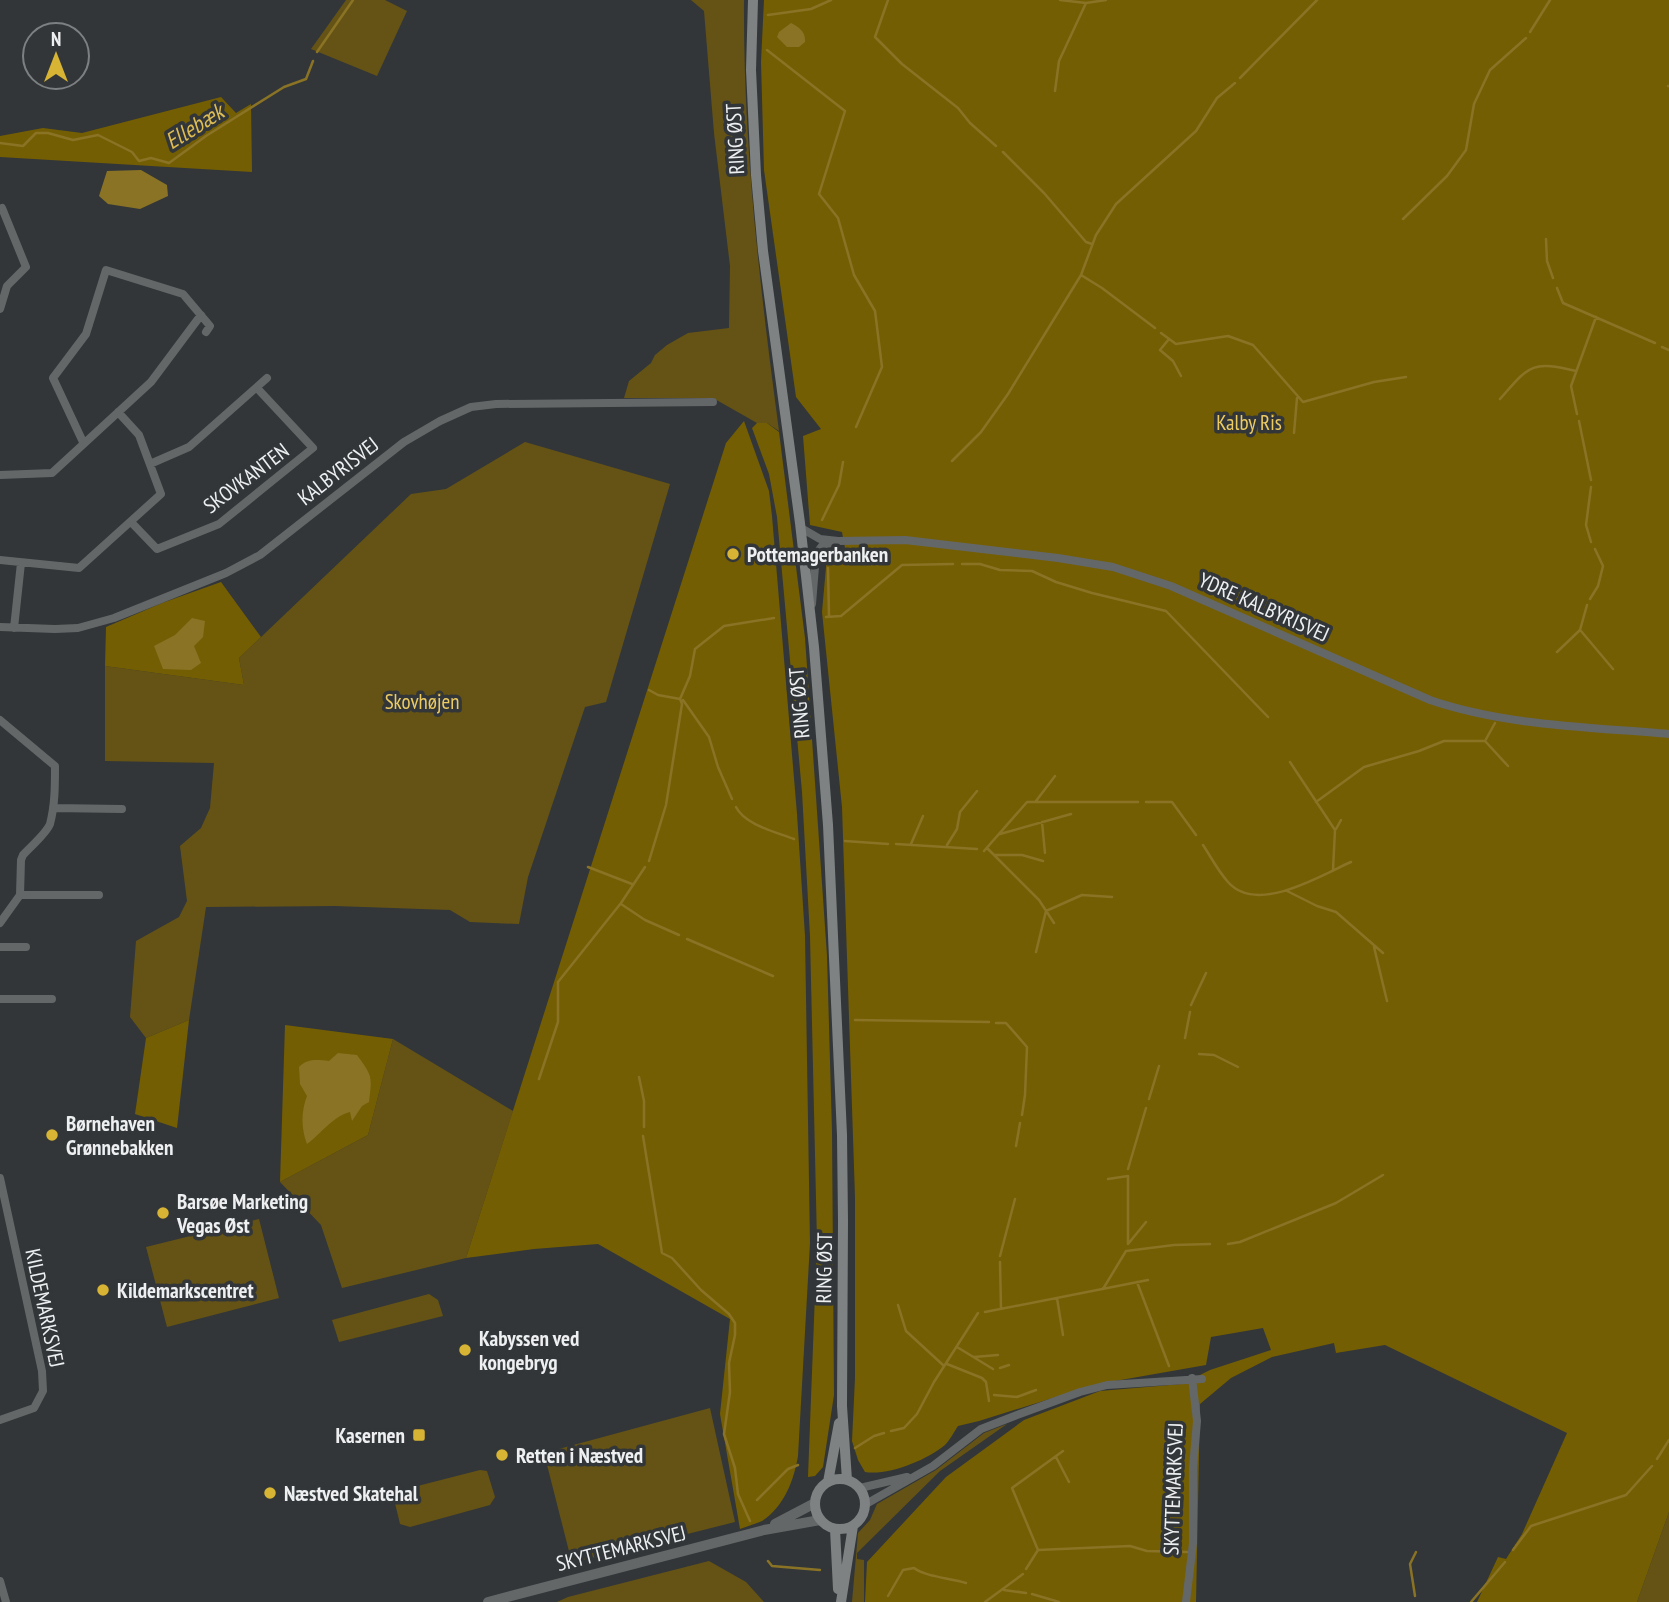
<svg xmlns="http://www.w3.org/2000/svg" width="1669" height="1602" font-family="'PT Sans Narrow',sans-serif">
	<rect width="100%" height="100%" fill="#323638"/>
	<path fill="#655315" d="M346 0H385L407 11 377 76 311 49Z
		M691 0H744C743 145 760 288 779 431L767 423H757L713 398H624L629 381 651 363 655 355 667 345 688 333 729 328 730 266 714 133 704 11Z
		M525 442 670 484 606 702 585 707 528 877 519 924 470 922 450 910 335 906 206 907 189 1020 146 1038 130 1017 136 941 179 917 187 901 180 846 201 828 210 808 214 763 105 761V666L244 685 239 658 411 494 446 489Z
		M393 1039 513 1111 466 1258 342 1288 321 1225 280 1182 368 1135Z
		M259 1219 279 1298 167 1327 146 1247Z
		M429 1294 438 1300 443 1316 339 1342 332 1320Z
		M710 1408 735 1522 572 1563 544 1453Z
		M1007 1424 940 1471 857 1553V1559L864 1560V1602H852L858 1533 870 1520 877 1504 936 1470 984 1433Z
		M480 1470 487 1471 495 1497 490 1505 410 1527 400 1524 394 1499 398 1491Z
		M1669 1512V1602H1637Z
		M709 1561 746 1582 764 1602H557L568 1597Z"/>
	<path fill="#745e03" d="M764 0H1669V1512L1637 1602H1477L1498 1557 1506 1559 1522 1534 1567 1433 1385 1345 1336 1353 1334 1343 1272 1357 1231 1378 1200 1404 1196 1602H865L867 1562 946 1477 1024 1420 1100 1391 1182 1384 1210 1370 1271 1350 1263 1328 1211 1337 1206 1365 1098 1384 979 1421 958 1426C954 1432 950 1440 945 1445 927 1460 888 1476 865 1472L858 1460 852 1441 855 1378V1197L842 807 822 612 827 556 845 548 842 532 810 525 803 436 821 429 796 397 764 170 761 62Z
		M221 97 236 113 251 104 252 172 0 157V136L43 128 82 133Z
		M744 421 769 491 772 516 797 814 805 936 810 1243 798 1456C794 1480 784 1507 762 1521 756 1524 747 1526 740 1529L720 1414 730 1319 598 1244 534 1249 466 1258 726 443Z
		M757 423H767L779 432 805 638 827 956 832 1131 834 1395 823 1467 815 1476 808 1477 817 1242 810 936 802 792 777 517 769 474 752 428Z
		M221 582 261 637 239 658 244 685 105 666 106 627 162 603Z
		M189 1020 177 1128 135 1114 146 1038Z
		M285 1025 393 1039 368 1135 280 1182Z"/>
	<path fill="#8a7325" d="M791 23C799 27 806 32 805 42L799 47H787L777 37 779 32Z
		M141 170 167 185 168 196 140 209 108 204 99 196 107 171Z
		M192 618 205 621 203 637 194 646 201 663 191 670 163 669 154 646 175 635Z
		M338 1053 357 1055C373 1077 372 1076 369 1102L362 1106 352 1121 350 1112C332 1117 322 1133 307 1144 301 1129 301 1111 307 1096L300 1084 299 1067C308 1058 317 1060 329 1061Z"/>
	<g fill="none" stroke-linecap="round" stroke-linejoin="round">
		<path stroke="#8a7325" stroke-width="2.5" d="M888 0 875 37 902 64 958 108 970 123 996 146
			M1060 0 1086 3 1106 0
			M768 15 811 9 831 0
			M1530 32 1550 0
			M767 50 845 111 819 194 838 218 854 275 875 311 882 367 856 427
			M317 52 353 0
			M1240 78 1317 0
			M1668 86H1669
			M1055 91 1059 61 1086 3
			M0 143 23 146 36 133H48L73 140 98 135 132 152 139 161 151 158 169 163 206 136 284 87 306 79 313 61
			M1003 152 1044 193 1086 242 1092 244
			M1403 219 1447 176 1466 150 1474 104 1490 70 1526 38
			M1546 239 1547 261 1553 278
			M1081 275 1102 288 1155 328
			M1557 288 1563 303 1655 343
			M1161 333 1176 344 1228 336 1253 345 1303 402 1374 382 1406 377
			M1169 339 1160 350 1173 361 1181 376
			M1662 347 1669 350
			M1500 399C1529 366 1531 360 1576 371
			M1577 414 1571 386 1596 317
			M1579 421 1591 480
			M1294 433 1297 398
			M952 461 981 432 1008 394 1081 275 1096 235 1116 204 1196 131 1217 98 1235 83
			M822 520 839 485 843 462
			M1591 542 1586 525 1591 487
			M962 564H980L1000 570 1032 571 1056 582 1092 593 1166 611 1268 717
			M828 568 829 616
			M1590 599 1598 586 1603 566 1595 549
			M826 617 841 616 902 565 953 564
			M1581 631 1613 669
			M1557 652 1580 630 1587 605
			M649 690 658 695 680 699 690 676 695 649 724 626 774 618
			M683 700 709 737 718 767 732 799
			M1485 741 1508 766
			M1290 762 1335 830 1333 870
			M1036 801 1055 776
			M1146 802H1172L1196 835
			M1316 802 1364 767 1419 751 1444 741H1485L1495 723
			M736 807C745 825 776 832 794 839
			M1042 822 1045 853
			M1336 829 1341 820
			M1000 834 1071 814
			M845 841 888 844
			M896 844 977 849
			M911 844 923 816
			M947 845 957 829 960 812 977 791
			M1203 845C1211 857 1218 871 1228 882 1257 915 1319 876 1351 862
			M987 848 1039 900 1054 923
			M984 851 1027 802H1138
			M995 855H1022L1043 861
			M649 861 666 805 682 704 680 699
			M588 867 632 884
			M1287 891 1317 906 1336 912 1383 953
			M621 904 645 920 679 935
			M687 939 773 976
			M1374 947 1387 1001
			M1036 952 1046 911 1082 895 1112 897
			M1191 1005 1206 973
			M855 1020 989 1022
			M996 1023H1006L1027 1047 1025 1095 1022 1115
			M1185 1038 1190 1012
			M1199 1054 1214 1055 1238 1067
			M639 1077 644 1101V1127
			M539 1079 558 1022V982L621 903 645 867
			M1149 1099 1159 1066
			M643 1136 662 1253 672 1258 701 1290 729 1314 735 1323V1335L729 1363 730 1392 724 1434 735 1468 738 1494 750 1521
			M1016 1146 1020 1123
			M1128 1169 1146 1108
			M1108 1179 1128 1176V1244
			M1128 1244 1146 1222
			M1228 1244 1240 1242 1336 1203 1383 1175
			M1000 1256 1015 1199
			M1000 1262 1001 1308
			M1137 1282 1169 1366
			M1103 1289 1126 1251 1174 1245 1210 1244
			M1057 1298 1063 1335
			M898 1305 906 1331 943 1365
			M985 1312 1148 1280
			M957 1347 993 1369
			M974 1357 998 1355
			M947 1364 982 1378 986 1382 989 1401
			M1000 1368 1009 1365
			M994 1395 1017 1397 1036 1390
			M891 1431 904 1428 917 1414 934 1382 978 1313
			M855 1448 874 1436 884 1433
			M1056 1457 1069 1482
			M1657 1459 1669 1440
			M757 1500 788 1469 798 1465
			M1038 1550 1012 1488 1063 1451
			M1513 1550 1531 1526 1626 1495 1652 1466
			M768 1561 772 1566 820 1570
			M1026 1569 1038 1550 1130 1546 1147 1551 1187 1552
			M1004 1590 1026 1593
			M1032 1594 1059 1602
			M888 1596 903 1570 914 1568C926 1577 950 1578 966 1583
			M1415 1596 1410 1564 1416 1552
			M985 1602 1023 1574
			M1471 1602 1505 1562"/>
		<path stroke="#646768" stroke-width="8" d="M0 209 2 208 26 267 7 286 0 309
			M83 442 53 378 86 334 106 270 183 294 210 326 206 332
			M150 464 189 447 267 378
			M0 475 52 473 151 382 201 315
			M131 522 157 549 219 524 313 448 257 388
			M801 528 820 539 838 541 905 540 1058 558 1113 567 1171 586 1430 700C1506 726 1590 727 1669 734
			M0 560 79 568 161 494 139 435 118 412
			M812 604 816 554 822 546 835 542
			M0 627 55 629 78 628 114 618 226 573 260 555 404 442 440 421 471 407 496 404 713 402
			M14 628 21 563
			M0 720 55 766C55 786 55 805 50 824 46 834 31 846 23 855L21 860 20 895 0 923
			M53 808 122 809
			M20 895H99
			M0 947H26
			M0 999H52
			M0 1178 42 1371 43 1391 34 1408 0 1420
			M860 1488 907 1477
			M866 1504 933 1466 981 1429 1017 1415 1080 1392 1107 1385 1202 1379
			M0 1581 6 1602
			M1186 1602 1193 1543V1468L1197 1421 1192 1378"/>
		<path stroke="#646768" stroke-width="10" d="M775 1524 815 1503
			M488 1602 764 1530 820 1520"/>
		<path stroke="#7e8283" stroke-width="10" d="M753 0 751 70 756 175 763 251 800 523 814 647 828 825 842 1135 843 1221 842 1406 847 1480
			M815 1504a25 25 0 1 1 50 0a25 25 0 1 1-50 0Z
			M828 1482 839 1423
			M835 1529 838 1589
			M841 1602 853 1526"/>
	</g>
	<g fill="#d8b434" stroke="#323638" stroke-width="2.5">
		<circle cx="733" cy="554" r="7"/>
		<circle cx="52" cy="1135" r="7"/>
		<circle cx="163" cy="1213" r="7"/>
		<circle cx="103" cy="1290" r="7"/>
		<circle cx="465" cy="1350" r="7"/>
		<rect x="412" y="1428" width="14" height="14" rx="3.5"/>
		<circle cx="502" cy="1455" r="7"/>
		<circle cx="270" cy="1493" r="7"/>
	</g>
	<g text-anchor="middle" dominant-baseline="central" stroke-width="7" stroke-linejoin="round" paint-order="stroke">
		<g font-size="21" fill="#edeff1" stroke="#323638">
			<text transform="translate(735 139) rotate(-93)">RING ØST</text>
			<text transform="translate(338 471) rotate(-38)">KALBYRISVEJ</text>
			<text transform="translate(246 478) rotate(-37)">SKOVKANTEN</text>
			<text transform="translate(1264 607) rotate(24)">YDRE KALBYRISVEJ</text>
			<text transform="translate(799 703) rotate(-95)">RING ØST</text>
			<text transform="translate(824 1268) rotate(-89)">RING ØST</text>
			<text transform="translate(45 1308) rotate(78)">KILDEMARKSVEJ</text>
			<text transform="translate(1173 1489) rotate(-88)">SKYTTEMARKSVEJ</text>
			<text transform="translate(621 1548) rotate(-14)">SKYTTEMARKSVEJ</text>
		</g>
		<g font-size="21" fill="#eccb63" stroke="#323638">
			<text x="1249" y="422">Kalby Ris</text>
			<text x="422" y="701">Skovhøjen</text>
		</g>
		<g font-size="21" font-weight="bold" fill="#edeff1" stroke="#323638" text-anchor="start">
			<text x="747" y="554">Pottemagerbanken</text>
			<text x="66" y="1123">Børnehaven<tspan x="66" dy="24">Grønnebakken</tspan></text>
			<text x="177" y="1201">Barsøe Marketing<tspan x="177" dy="24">Vegas Øst</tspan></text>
			<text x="117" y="1290">Kildemarkscentret</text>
			<text x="479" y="1338">Kabyssen ved<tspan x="479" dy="24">kongebryg</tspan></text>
			<text x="405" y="1435" text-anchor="end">Kasernen</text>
			<text x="516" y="1455">Retten i Næstved</text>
			<text x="284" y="1493">Næstved Skatehal</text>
		</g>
		<g font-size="23" font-style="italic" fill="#debd54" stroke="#323638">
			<text transform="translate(194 126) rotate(-32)">Ellebæk</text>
		</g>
	</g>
	<g transform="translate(56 56)"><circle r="33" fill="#323638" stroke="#7d8082" stroke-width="2"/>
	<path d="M0-5L12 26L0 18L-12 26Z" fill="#d8b434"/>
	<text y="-10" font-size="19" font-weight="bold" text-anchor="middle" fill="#edeff1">N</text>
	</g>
</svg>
